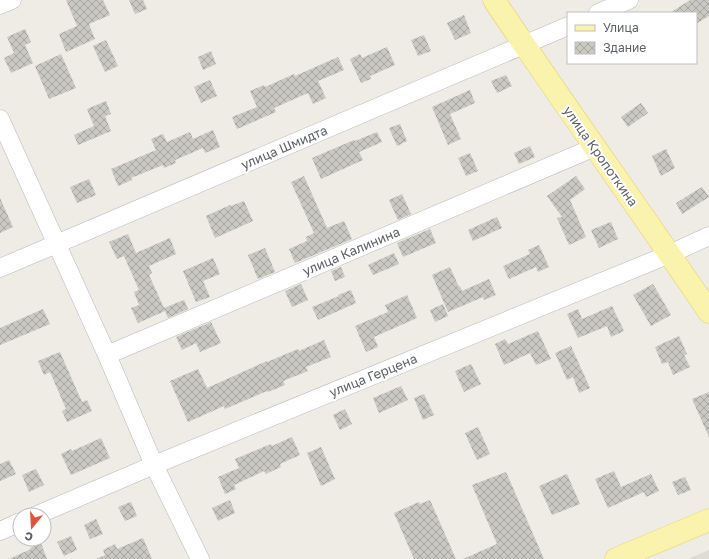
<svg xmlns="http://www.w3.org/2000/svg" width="709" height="559" font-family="'Golos Text',sans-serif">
	<defs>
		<pattern id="building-cross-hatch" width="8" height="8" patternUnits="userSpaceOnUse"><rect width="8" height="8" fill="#c9c8c1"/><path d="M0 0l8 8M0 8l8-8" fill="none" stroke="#a6a6a0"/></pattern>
	</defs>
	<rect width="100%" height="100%" fill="#eeece4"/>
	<path fill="#dedcd3" d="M709 550V559H688Z"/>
	<path fill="url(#building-cross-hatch)" d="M66 0H103L110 15 89 24 95 39 66 52 59 34 77 26Z
		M129 0H143L147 9 135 14Z
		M690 0H709V16L696 24V13H670Z
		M464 15 471 33 455 40 447 23Z
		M25 29 31 42 25 45 33 63 11 73 4 58 14 53 7 37Z
		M424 35 431 51 418 56 411 40Z
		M106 40 118 66 105 72 93 46Z
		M387 47 395 65 370 76 371 79 361 83 350 59 360 54 362 58Z
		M211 51 216 64 203 70 198 57Z
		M61 54 76 88 49 99 35 66Z
		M338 57 344 70 318 81 326 98 313 104 308 93 274 108 276 112 237 129 232 117 257 107 250 91 264 85 265 87 294 74 295 76Z
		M506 75 512 86 497 93 491 81Z
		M210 80 217 96 201 103 194 87Z
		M470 90 475 103 450 114 461 139 448 145 432 107Z
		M106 101 111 114 105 116 111 131 78 145 74 135 94 126 87 109Z
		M641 103 648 113 628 127 621 117Z
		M400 124 407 141 397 146 389 128Z
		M213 130 220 147 205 153 203 148 175 160 176 163 164 168 163 165 131 178 132 180 118 186 111 169 156 150 151 139 163 134 167 142 190 132 193 139Z
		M377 132 382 142 359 152 363 160 321 179 312 158 354 140 355 141Z
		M530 146 535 157 519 164 514 153Z
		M666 149 675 168 661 176 652 156Z
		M470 153 478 171 466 176 458 158Z
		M304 176 327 228 344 221 352 239 295 263 289 249 307 241 306 237 314 233 291 182Z
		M576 176 585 189 570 200 586 237 569 245 557 218 562 217 547 196Z
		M89 179 96 195 77 203 70 187Z
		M702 187 709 197 682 214 676 203Z
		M402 194 411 214 398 220 389 200Z
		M0 198 13 227 0 233Z
		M244 201 253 221 215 238 206 216 230 205 231 206Z
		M497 217 502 228 473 241 468 230Z
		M611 222 618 239 599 248 591 230Z
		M430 229 436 243 403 257 397 243Z
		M128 234 136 253 170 238 176 254 149 266 152 273 149 275 164 308 184 300 188 309 168 318 165 311 138 323 131 308 139 305 134 292 139 290 124 256 117 259 109 242Z
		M539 245 549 267 538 272 536 267 509 279 503 266 530 254 528 250Z
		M265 248 275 272 258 279 248 255Z
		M394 253 399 264 373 275 368 265Z
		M213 258 220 274 203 281 210 297 196 302 183 271Z
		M341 267 345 277 335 281 331 271Z
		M450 267 459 287 460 286 462 291 489 279 496 295 484 300 483 297 448 312 432 275Z
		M301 284 308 300 292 307 285 291Z
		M653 284 671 315 651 326 633 295Z
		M351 290 356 303 318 320 312 307 339 296 338 295Z
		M407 295 417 318 374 337 378 347 366 352 355 326 388 312 385 305Z
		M443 304 448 316 435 322 430 310Z
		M612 306 624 331 611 337 607 326 578 338 567 314 578 309 582 319Z
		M43 309 50 324 0 345V328Z
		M211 322 221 343 200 352 196 343 182 350 176 337Z
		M538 331 551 359 536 365 530 353 504 365 495 344 505 339 508 344Z
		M679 336 687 354 684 355 690 367 673 375 668 362 662 364 655 347Z
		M324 340 331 357 306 367 308 371 283 381 285 385 268 392 267 391 225 409 224 406 188 422 170 381 198 369 207 388 267 361V362L298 349 299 351Z
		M571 346 590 388 579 393 573 377 567 380 555 353Z
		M60 352 82 402 87 400 92 411 67 422 62 411 66 409 50 372 44 375 38 361Z
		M471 364 481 384 464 392 455 371Z
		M401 386 408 400 379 413 373 398Z
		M709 392V437L692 399Z
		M424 394 434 415 423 420 414 398Z
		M345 409 352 424 340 430 333 415Z
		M478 427 490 454 477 460 465 433Z
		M292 437 300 455 280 464 281 467 266 474 264 471 234 485 236 489 225 494 218 477 239 468 235 459 271 444 272 446Z
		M101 438 110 458 71 475 61 454 71 449 72 451Z
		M321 447 335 479 321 486 307 453Z
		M9 460 16 474 0 481V464Z
		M36 469 44 485 29 492 22 475Z
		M614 471 621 487 651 474 659 491 646 497 644 492 608 508 595 479Z
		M506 472 544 559H463L497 544 472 485Z
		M567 474 580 504 552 515 539 486Z
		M685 477 691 490 678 495 672 482Z
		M230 500 235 513 218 521 212 508Z
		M430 500 456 559H414L394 513 419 502 420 504Z
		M131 502 137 516 125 521 118 507Z
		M96 519 103 534 90 539 84 525Z
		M71 536 77 550 64 556 57 542Z
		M143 538 152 559H96L105 555 103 550 115 544 117 549Z
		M41 543 47 559H9L31 549 30 548Z"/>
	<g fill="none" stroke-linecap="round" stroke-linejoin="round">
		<defs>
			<path id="minor" d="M0 5 12 0
				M598 13 629 0
				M0 119 107 355 154 465 200 559
				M0 268 568 26
				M107 355 595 147
				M37 515 154 465 670 254 709 236
				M0 531 20 522"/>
			<path id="major" d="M494 0C564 105 638 207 709 312
				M616 559 709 520"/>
		</defs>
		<use href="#minor" stroke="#b7b9be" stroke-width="19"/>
		<use href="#major" stroke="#e8cd63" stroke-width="23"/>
		<use href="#minor" stroke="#fff" stroke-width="18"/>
		<use href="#major" stroke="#faf3ae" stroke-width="22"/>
	</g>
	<g text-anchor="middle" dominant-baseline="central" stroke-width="4" stroke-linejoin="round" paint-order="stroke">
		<g font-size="13" fill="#5c5f64" stroke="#fff">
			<text transform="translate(284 147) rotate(-23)">улица Шмидта</text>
			<text transform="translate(601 156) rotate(55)">улица Кропоткина</text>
			<text transform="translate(351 251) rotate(-23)">улица Калинина</text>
			<text transform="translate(373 375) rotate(-22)">улица Герцена</text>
		</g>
	</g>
	<rect x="567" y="12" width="130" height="52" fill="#ffffff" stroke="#bebfc1"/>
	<rect x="575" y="25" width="20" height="6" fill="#faf3ae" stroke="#bebfc1"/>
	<text x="603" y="32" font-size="12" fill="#5c5f64">Улица</text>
	<rect x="575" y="42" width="20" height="12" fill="url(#building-cross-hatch)" stroke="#bebfc1"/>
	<text x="603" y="52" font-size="12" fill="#5c5f64">Здание</text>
	<g transform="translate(32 527) rotate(198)"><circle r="19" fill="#ffffff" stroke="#bebfc1"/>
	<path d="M0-3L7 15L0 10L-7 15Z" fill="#de543b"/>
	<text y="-6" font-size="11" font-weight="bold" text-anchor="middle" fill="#5c5f64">С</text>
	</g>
</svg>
